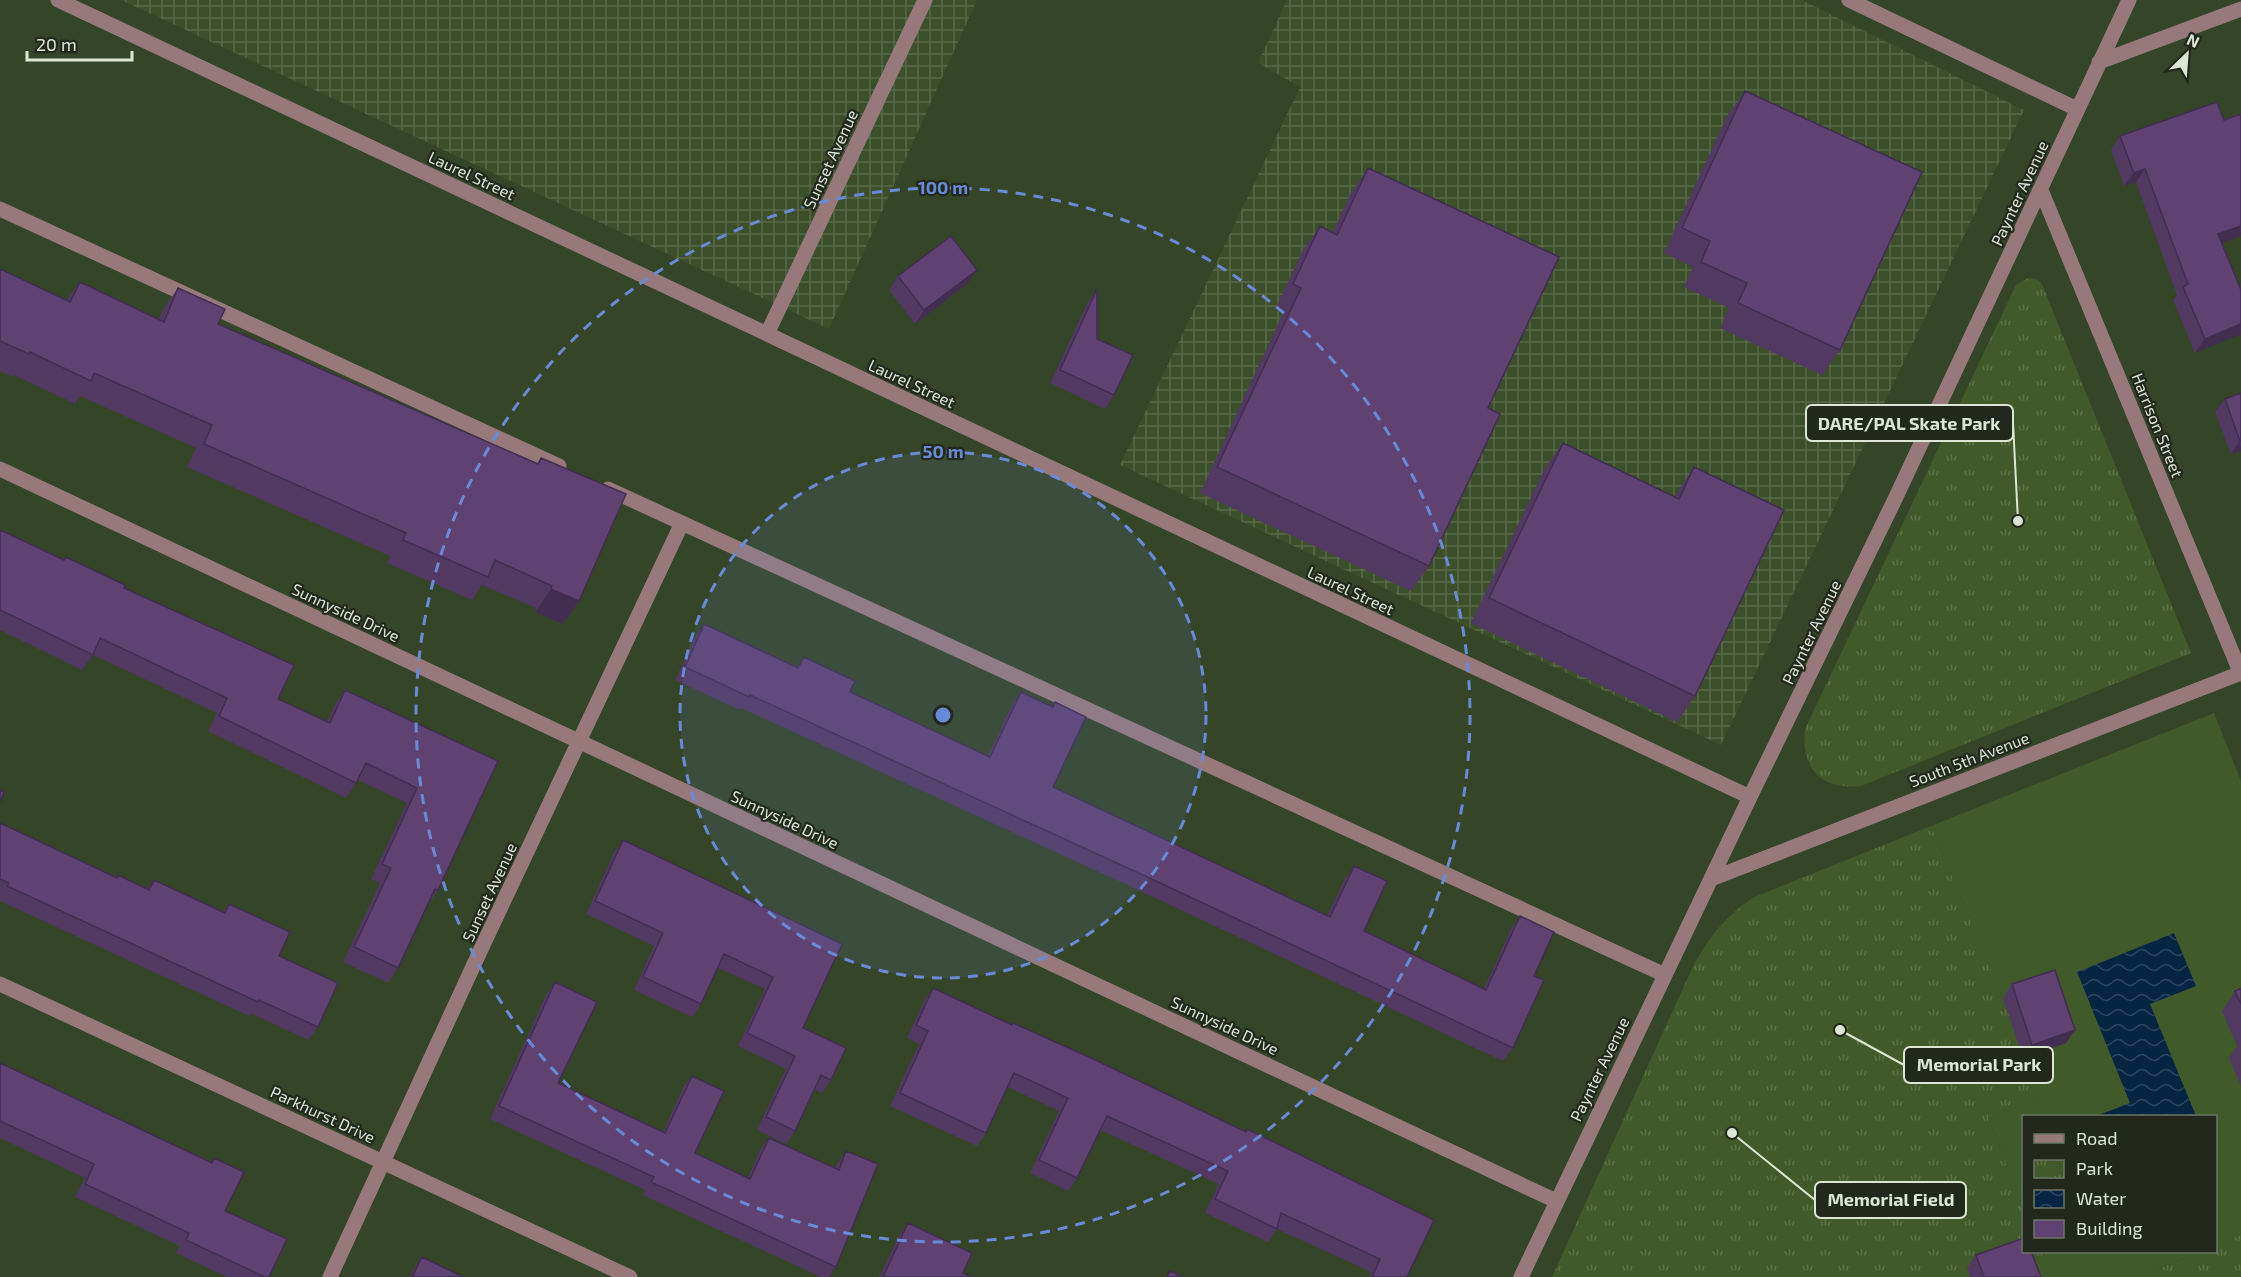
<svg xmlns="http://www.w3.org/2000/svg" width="2241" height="1277" font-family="'Exo 2',sans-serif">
	<defs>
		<pattern id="industrial-grid" width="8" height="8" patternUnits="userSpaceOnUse" patternTransform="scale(1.5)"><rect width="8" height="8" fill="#3c4f2b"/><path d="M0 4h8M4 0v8" fill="none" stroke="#586849"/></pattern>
		<pattern id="park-tufts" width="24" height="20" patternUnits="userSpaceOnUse" patternTransform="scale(1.5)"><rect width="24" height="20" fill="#415a2a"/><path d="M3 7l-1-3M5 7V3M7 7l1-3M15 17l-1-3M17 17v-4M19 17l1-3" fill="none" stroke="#5c7248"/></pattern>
		<pattern id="water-waves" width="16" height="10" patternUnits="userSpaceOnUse" patternTransform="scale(1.5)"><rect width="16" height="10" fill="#062543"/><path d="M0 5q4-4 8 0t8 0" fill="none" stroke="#2a455d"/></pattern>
	</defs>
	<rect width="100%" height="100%" fill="#354528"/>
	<path fill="url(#industrial-grid)" d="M121 0H977L829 329Z
		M1287 0H1802L2024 110 1721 745 1120 465 1300 87 1258 63Z"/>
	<path fill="#415a2a" d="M2214 713 2241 781V1235L2216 1245V1116H2024L2023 1205 1988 1118 2043 1096 1931 826Z
		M2042 1252H2200L2138 1277H2053Z"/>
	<path fill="url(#park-tufts)" d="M2028 278 2036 279 2042 284 2191 653 1861 786C1821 790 1801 769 1805 729L2016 285Z
		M1931 826 2043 1096 1988 1118 2023 1205 2024 1252H2042L2053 1277H1552L1694 964C1713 933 1722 920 1752 898Z
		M2241 1235V1277H2138L2200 1252H2216V1245Z"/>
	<path fill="url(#water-waves)" d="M2174 933 2196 986 2150 1004 2196 1116H2096L2130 1103 2077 972Z"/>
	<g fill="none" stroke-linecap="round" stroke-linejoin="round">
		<path stroke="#97797c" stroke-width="15" d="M58 0 1750 797
			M1849 0 2077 109
			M2099 62 2241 9
			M2041 190 2241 674
			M0 209 559 466
			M767 334 925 0
			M0 469 1556 1201
			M608 489 1665 975
			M1711 879 2241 673
			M0 984 630 1277
			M330 1277 482 947 682 523
			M1521 1277 1750 797 1896 497 2129 0"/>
	</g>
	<path fill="#523962" d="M1745 91 1840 350 1822 375 1720 328 1729 308 1684 287 1693 267 1664 253 1727 116Z
		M2224 120 2222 243 2241 290 2195 353 2173 300 2177 295 2136 182 2124 186 2111 150 2120 136Z
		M1368 168 1488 408 1429 566 1411 591 1200 493 1283 313 1275 310 1302 252 1320 226 1332 233 1351 193Z
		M0 269 67 300 80 282 159 319 162 311 178 288 218 324 537 464 541 458 579 601 563 624 535 612 536 608 482 585 472 600 387 563 390 556 187 467 196 448 80 396 75 404 14 375 13 377 0 371Z
		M977 270 967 284 915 324 889 290 898 276Z
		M1097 289V339L1114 395 1105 409 1050 383 1088 302Z
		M2241 393V451L2231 454 2215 412 2225 399Z
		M1563 443 1674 497 1694 467 1695 696 1677 722 1471 623 1545 468Z
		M0 530 64 560 66 557 124 588 278 699 327 722 335 705 345 690 498 761 438 890 428 905 398 968 388 983 343 962 380 883 371 879 407 803 358 780 346 798 208 731 217 713 93 655 82 670 0 630Z
		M704 624 797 667 804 657 850 692 988 756 1012 705 1021 692 1053 706 1055 702 1053 787 1327 916 1345 879 1354 866 1364 931 1484 989 1511 929 1520 916 1534 976 1513 1048 1503 1061 1134 888 741 708 740 710 675 680 695 637Z
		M0 823 117 877 147 889 154 880 223 912 229 904 279 956 318 1027 308 1040 250 1013 249 1016 0 901Z
		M623 840 842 944 803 1028 831 1080 822 1093 814 1089 795 1131 786 1144 757 1130 786 1069 738 1046 765 989 718 968 701 1004 692 1017 634 990 654 946 586 914 614 853Z
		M555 982 558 1083 663 1132 683 1088 692 1076 695 1153 748 1178 760 1150 769 1138 835 1168 837 1164 846 1151 836 1267 829 1277H821L643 1195 645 1190 490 1119 546 995Z
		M2012 984 2066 1043 2023 1058 2003 998Z
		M933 988 1011 1025 1407 1277H1369L1371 1272 1277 1229 1268 1242 1205 1213 1219 1184 1100 1130 1077 1178 1068 1191 1030 1173 1059 1111 1008 1087 986 1133 977 1146 890 1106 919 1044 907 1038 924 1001Z
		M2241 988V1086L2229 1058 2237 1046 2222 1011 2235 991Z
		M0 1063 211 1163 214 1158 225 1211 269 1277H227L176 1253 180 1246 75 1197 85 1178 0 1138Z
		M908 1223 963 1273 971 1277H879L899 1236Z
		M1976 1255 2041 1277H1970L1967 1268Z
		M422 1257 463 1277H409Z"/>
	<path fill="#422e50" d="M2145 169 2136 182 2124 186 2134 173Z
		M2241 226V236L2208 248 2218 234Z
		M977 270 967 284 915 324 924 310Z
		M2241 324V334L2195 353 2205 339Z
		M2240 441 2241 451 2231 454Z
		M551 589 579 601 563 624 535 612Z
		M2075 1030 2066 1043 2023 1058 2032 1045Z"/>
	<path fill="#5f4272" stroke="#422e50" stroke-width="1.5" d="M1745 91 1922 172 1840 350 1738 303 1747 283 1701 262 1710 241 1682 228Z
		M2217 102 2224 120 2241 114V226L2218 234 2241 290V324L2205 339 2183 287 2188 284 2145 169 2134 173 2120 136Z
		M1368 168 1559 257 1488 408 1500 414 1429 566 1217 467 1301 288 1293 284 1320 226 1337 235Z
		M951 236 977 270 924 310 898 276Z
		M0 269 70 302 80 282 164 322 178 288 225 309 218 324 538 464 541 458 626 494 579 601 551 589 552 586 495 560 488 577 403 540 406 533 204 444 212 425 94 373 91 381 30 352 29 354 0 341Z
		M1097 289V339L1133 355 1114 395 1060 370Z
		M2241 393V441H2240L2225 399Z
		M1563 443 1679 499 1694 467 1784 510 1695 696 1489 598Z
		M0 530 64 560 66 557 125 585 124 588 294 665 278 699 330 723 345 690 498 761 438 890 435 889 398 968 354 947 391 868 382 864 417 788 366 763 356 783 219 716 227 698 100 638 93 655 0 610Z
		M704 624 798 668 804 657 855 681 850 692 990 757 1021 692 1053 707 1055 702 1086 717 1053 787 1330 917 1354 866 1387 881 1364 931 1486 990 1520 916 1554 932 1534 976 1544 980 1513 1048 1143 875 750 695 749 697 685 667Z
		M0 790 4 792 0 802Z
		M0 823 117 878 118 875 149 890 154 880 225 913 229 904 290 932 279 956 338 983 318 1027 259 1000 258 1002 7 886 9 883 0 879Z
		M623 840 842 944 803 1028 846 1048 831 1080 821 1075 795 1131 766 1117 795 1056 747 1033 773 977 724 954 701 1004 643 977 663 933 595 901Z
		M2055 970 2075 1030 2032 1045 2012 984Z
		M555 982 597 1002 558 1083 665 1133 692 1076 724 1091 695 1153 750 1179 769 1138 839 1170 846 1151 878 1164 836 1267 651 1182 654 1177 499 1106Z
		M933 988 1012 1025 1013 1023 1091 1058 1246 1132 1247 1129 1434 1220 1407 1277H1372L1380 1259 1281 1213 1277 1229 1215 1199 1228 1171 1107 1116 1077 1178 1039 1160 1068 1098 1014 1073 986 1133 900 1093 928 1031 916 1025Z
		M2241 988V1004L2235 991Z
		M0 1063 212 1163 214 1158 244 1172 225 1211 287 1239 269 1277H265L186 1240 189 1233 85 1184 94 1164 0 1121Z
		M908 1223 972 1253 963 1273 971 1277H883Z
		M2024 1238V1251H2031L2041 1277H1984L1976 1255Z
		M422 1257 463 1277H412Z
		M1170 1271 1183 1277H1167Z"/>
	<circle cx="943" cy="715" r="263" fill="#698bd7" fill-opacity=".12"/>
	<g fill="none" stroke="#698bd7" stroke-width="3" stroke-dasharray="10 8">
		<circle cx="943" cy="715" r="263"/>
		<circle cx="943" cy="715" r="527"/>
	</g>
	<g text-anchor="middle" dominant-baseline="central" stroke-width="4.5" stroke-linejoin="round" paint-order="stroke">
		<g font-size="16" fill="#dce6d5" stroke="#22291c">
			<text transform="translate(830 159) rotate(-65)">Sunset Avenue</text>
			<text transform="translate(472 175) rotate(25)">Laurel Street</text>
			<text transform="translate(2019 193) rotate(-65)">Paynter Avenue</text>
			<text transform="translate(912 383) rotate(25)">Laurel Street</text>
			<text transform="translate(2158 425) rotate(68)">Harrison Street</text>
			<text transform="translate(1351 590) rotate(25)">Laurel Street</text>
			<text transform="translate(346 612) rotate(25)">Sunnyside Drive</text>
			<text transform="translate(1811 632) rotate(-64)">Paynter Avenue</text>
			<text transform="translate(1969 759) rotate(-21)">South 5th Avenue</text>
			<text transform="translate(785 819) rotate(25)">Sunnyside Drive</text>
			<text transform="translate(489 892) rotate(-65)">Sunset Avenue</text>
			<text transform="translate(1225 1025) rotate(25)">Sunnyside Drive</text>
			<text transform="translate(1599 1069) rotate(-64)">Paynter Avenue</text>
			<text transform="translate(323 1114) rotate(25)">Parkhurst Drive</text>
		</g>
	</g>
	<circle cx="943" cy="715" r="9" fill="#698bd7" stroke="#22291c" stroke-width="3"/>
	<g font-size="18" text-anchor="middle" font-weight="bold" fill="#698bd7" stroke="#22291c" stroke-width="4.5" stroke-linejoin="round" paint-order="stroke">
		<text x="943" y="194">100 m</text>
		<text x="943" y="458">50 m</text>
	</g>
	<path fill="none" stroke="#dce6d5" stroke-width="2" d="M2018 521L2013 423M1840 1030L1904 1065M1732 1133L1815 1200"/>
	<g fill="#dce6d5" stroke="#22291c" stroke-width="2">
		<circle cx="2018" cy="521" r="6"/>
		<circle cx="1840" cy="1030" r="6"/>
		<circle cx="1732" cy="1133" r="6"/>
	</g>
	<g fill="#22291c" stroke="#dce6d5" stroke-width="2">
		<rect x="1806" y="405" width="207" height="36" rx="6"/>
		<rect x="1904" y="1047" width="149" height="36" rx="6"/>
		<rect x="1815" y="1182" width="151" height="36" rx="6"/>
	</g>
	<g font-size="18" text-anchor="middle" font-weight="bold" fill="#dce6d5">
		<text x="1909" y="430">DARE/PAL Skate Park</text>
		<text x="1979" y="1071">Memorial Park</text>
		<text x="1891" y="1206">Memorial Field</text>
	</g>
	<rect x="2022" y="1115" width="195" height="138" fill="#22291c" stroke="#6c7566" stroke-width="1.5"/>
	<rect x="2034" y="1134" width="30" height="9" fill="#97797c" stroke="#6c7566" stroke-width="1.5"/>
	<text x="2076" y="1145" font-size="18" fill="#dce6d5">Road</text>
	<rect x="2034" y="1160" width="30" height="18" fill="url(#park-tufts)" stroke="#6c7566" stroke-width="1.5"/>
	<text x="2076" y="1175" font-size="18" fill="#dce6d5">Park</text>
	<rect x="2034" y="1190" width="30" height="18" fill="url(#water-waves)" stroke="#6c7566" stroke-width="1.5"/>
	<text x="2076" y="1205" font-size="18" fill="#dce6d5">Water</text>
	<rect x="2034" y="1220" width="30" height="18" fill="#5f4272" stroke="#6c7566" stroke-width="1.5"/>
	<text x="2076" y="1235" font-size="18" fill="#dce6d5">Building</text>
	<g transform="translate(2187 54) rotate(25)" stroke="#22291c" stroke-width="4.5" paint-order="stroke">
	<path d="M0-4.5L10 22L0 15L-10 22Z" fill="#dce6d5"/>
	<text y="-9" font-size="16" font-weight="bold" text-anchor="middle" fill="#dce6d5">N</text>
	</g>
	<path d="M27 51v9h105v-9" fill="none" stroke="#dce6d5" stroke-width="3"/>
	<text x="36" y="51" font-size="18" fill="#dce6d5" stroke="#22291c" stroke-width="4.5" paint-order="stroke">20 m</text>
</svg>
